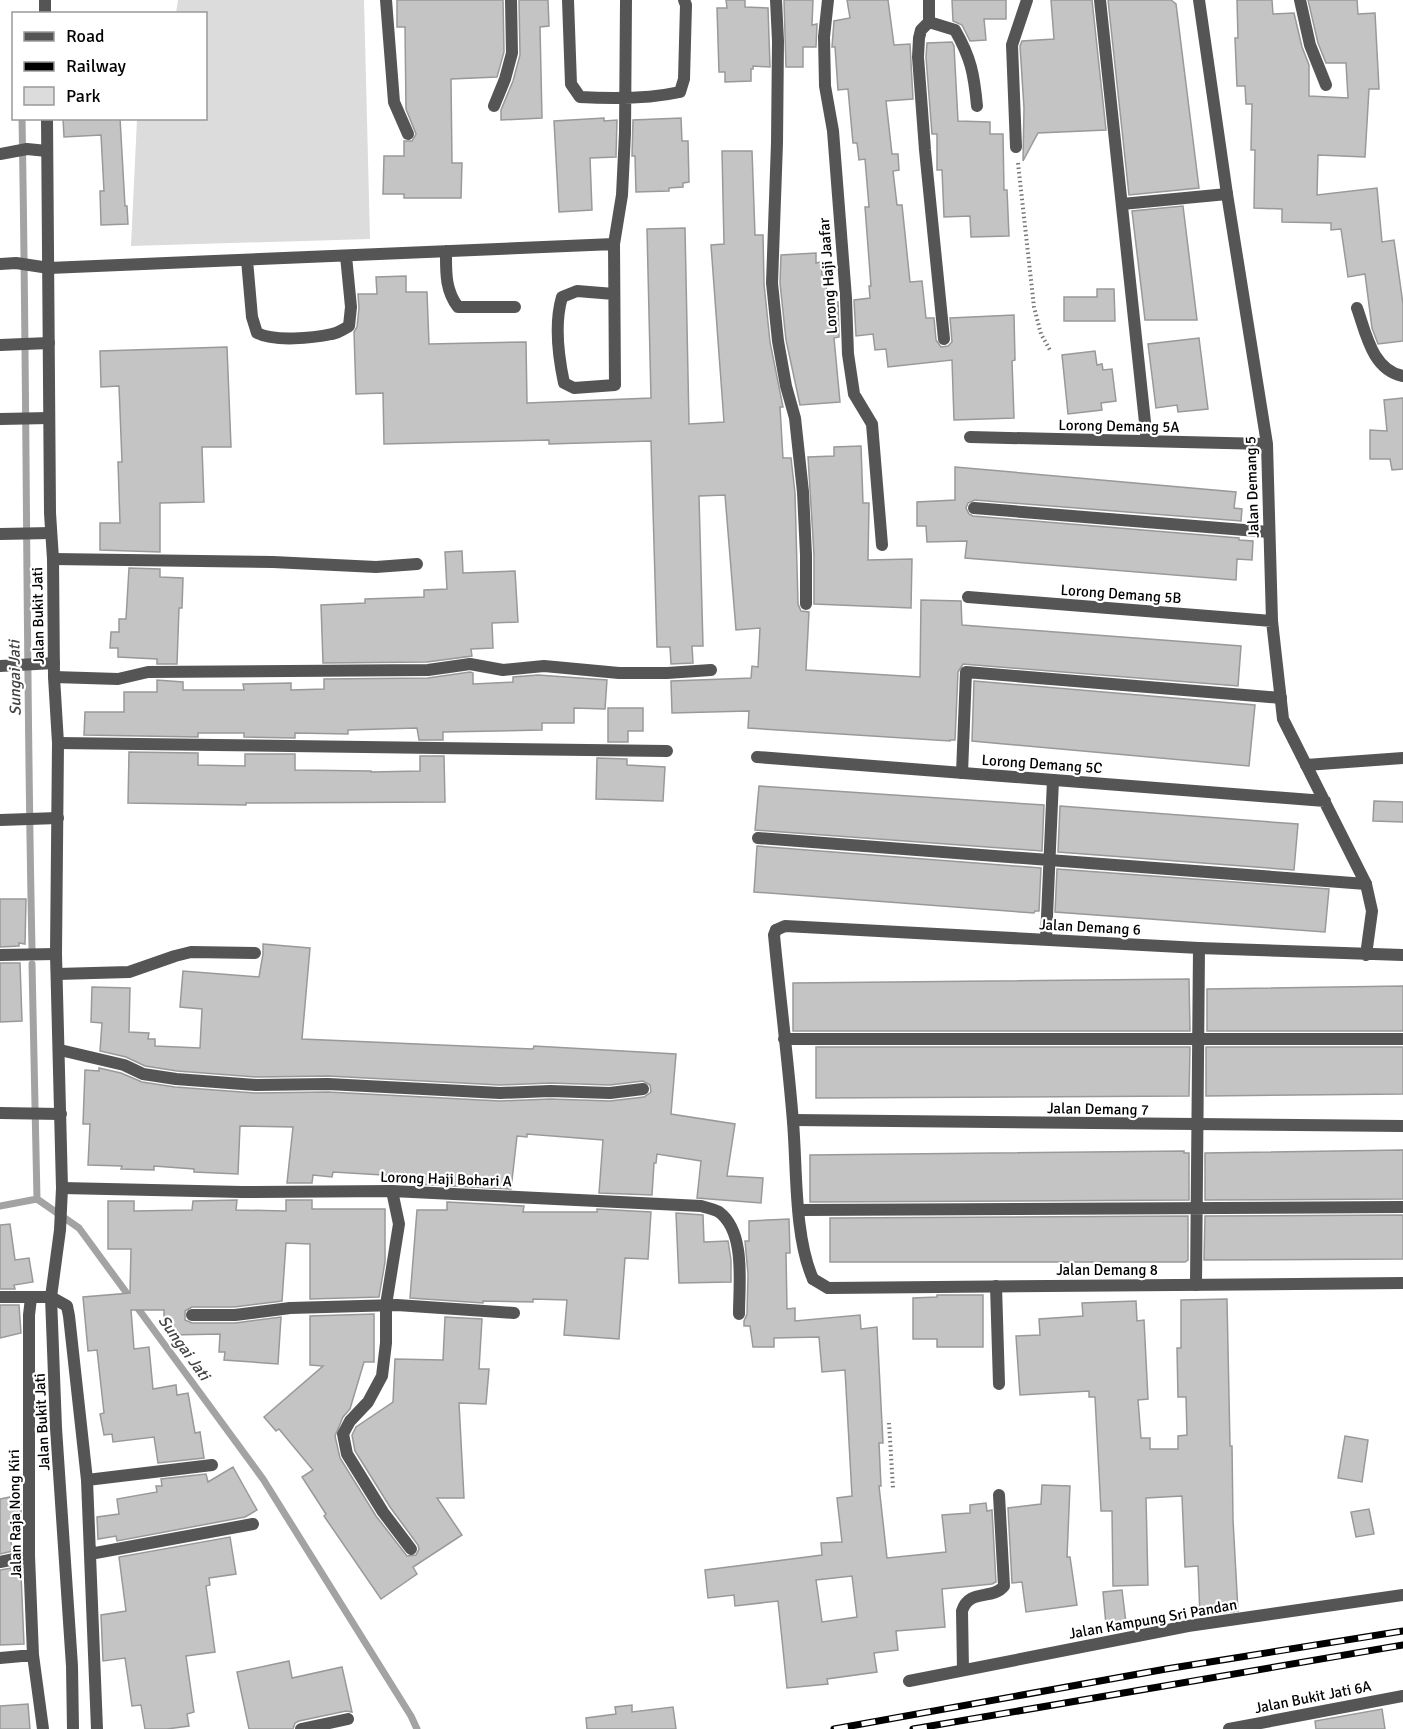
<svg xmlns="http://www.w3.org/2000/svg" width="1403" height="1729" font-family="Signika,sans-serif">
	<rect width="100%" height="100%" fill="#fff"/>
	<path fill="#dcdcdc" d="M178 0H364L370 239 131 246 137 119 206 118V14L176 13Z"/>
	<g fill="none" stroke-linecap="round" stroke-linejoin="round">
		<path stroke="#a3a3a3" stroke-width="7" d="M22 118C27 395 26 672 32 948
			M32 964 37 1199
			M37 1199 79 1228 263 1479 411 1716 417 1729
			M0 1206 37 1199"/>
	</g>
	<path fill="#c4c4c4" stroke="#999" stroke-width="1.5" fill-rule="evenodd" d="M397 0H503L504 52 497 77 451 79 452 163H462L461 198H404V194H383L384 156H404V141H412L416 134 406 109 405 27H397Z
		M519 0H548L549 26 540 27 542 118 501 120V110L513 81 520 55Z
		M726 0H745V7L768 8 770 67 753 66V69H751V81L725 82V72H719L717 8H727Z
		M784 0H813L812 25 817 24 816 47H803V67H786Z
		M847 0H888L894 45 910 44 913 99 886 101 892 154H898L899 170 893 171 897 205H902L910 282 922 281 926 318H934L936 340 941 347 948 346 952 342 950 318 1014 315 1015 360 1012 361 1014 418 954 420 952 360 888 367 886 349 875 350 873 334 856 336 854 300 870 298 869 286H871L865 207H869L865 159 859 160 857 143H853L848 89 838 90 835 47H832L834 21 850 18Z
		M952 0H1006V19H984L986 40 970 41 962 25 953 21Z
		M1051 0H1092L1106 130 1038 133 1023 161 1024 108 1020 46 1022 41 1054 39Z
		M1108 0H1171L1176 4 1199 188 1129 195Z
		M1237 0H1272L1273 14 1294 13 1302 47 1309 65V96L1348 98 1346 63H1326L1318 43 1308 0H1357L1358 14 1375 13 1379 89H1369L1365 157 1318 155 1317 195 1377 188 1382 242 1394 240 1403 304V341L1378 344 1372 328 1365 274 1348 277 1341 229 1331 230V223L1282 222V209L1254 208 1255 150H1251L1252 104H1246L1245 86H1237L1235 38H1238Z
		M952 42 954 46 958 121 990 122V134H1003L1004 190H1007L1009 236 971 237 970 216 944 217 942 170H937V134H932L926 57 927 43Z
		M63 118H120L125 206H127L128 224 101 225 100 191H104L101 135 64 137Z
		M604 118V121L617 120 616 157 590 158 592 210 559 212 554 121Z
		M681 118 682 141H688L689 182 683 183V187L669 188V191L636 192 635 156H632L633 120Z
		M722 151H752L755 235H763L764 284 770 342 783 407H780L783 458H791L795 493 798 604 801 611 809 612 806 670 920 677 921 600 961 601 962 625 1241 646 1238 686 963 664 958 672 955 740H950V741L748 728 749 711 672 713 671 681 751 678 752 666 758 667 760 628 736 630 725 495 699 496 703 646H692L693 663 671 664 670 647H657L651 441 549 444V440L384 444 383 393 356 394 354 332 357 327 359 308 358 294H377L376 277 406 276V292H427L429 344 526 342 527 403 651 398 647 229 685 228 689 424 724 422 711 245 724 244Z
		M1183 206 1197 320H1145L1132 211Z
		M816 253V263L821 262 822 275H826L827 303 838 302 839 337 834 338 840 402 800 405 786 340 780 283 781 255Z
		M1097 289H1114L1115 321H1064V297H1097Z
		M1199 338 1208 409 1178 412 1177 405 1156 408 1148 344Z
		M227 347 231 447H202L204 502 160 503V552L100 550V523H120L118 462H122L119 386 101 387 100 351Z
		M1095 351 1097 365 1102 364 1103 370 1112 369 1116 401 1101 403 1102 410 1068 414 1062 355Z
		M1403 398V469L1392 470 1390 459H1370V430L1387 431 1384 400Z
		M861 446 863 503H869L868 560 912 559 911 608 814 604V555L808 457 834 456V447Z
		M955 467 1236 492 1234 508 1242 509 1241 521 975 500 968 503 966 508 969 514 973 516 1239 538V540L1253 541 1252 560 1237 559 1236 580 965 558 967 541 927 542 926 526H917V502L955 500Z
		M462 551 463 573 515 571 518 622 492 623 493 648 471 649 472 656 427 662 323 663 321 605 365 603V599L424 597V590L447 589 445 552Z
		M129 568 160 569V577L183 578 182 608H179L177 664H157V659L118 657V648H110L111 632H119V619H126Z
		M470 672 473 673V684L513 682V677L538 675 607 680 605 709 574 708V723H542V730L443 732V740H419L417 728 348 730V734L295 733V738L244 737V733H198V737L84 735 85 712H124V692H157V680L183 682V690H244L243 684 291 683V690L324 689V679L428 678Z
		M974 681 1255 705 1249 766 972 741Z
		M608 708H643V731H628V742H608Z
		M129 752 198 753V765L245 766V754H295V770L371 771V772L420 771V756H444L445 802 246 803V805L128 803Z
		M597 758 627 759V765L665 767 663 801 596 799Z
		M759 786 1044 805 1042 851 755 830Z
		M1374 801 1403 802V822L1373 821Z
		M1060 806 1298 824 1294 870 1058 852Z
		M757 846 1041 868 1039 911H1035L1034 913 754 892Z
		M1057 869 1329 889 1325 932 1055 912Z
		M0 899H26L25 944 19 943V946L0 947Z
		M263 944 310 948 302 1039 533 1049 534 1046 676 1054 671 1114 735 1124 727 1176 763 1178 761 1203 697 1198 701 1161 657 1154 656 1163H654L652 1195 599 1193 603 1140 527 1134V1137L517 1136 511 1189 416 1184V1177L333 1172 332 1177 313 1175 312 1183H287L293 1127 240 1126 238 1174 194 1172V1169L154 1166V1170L121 1169 122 1166 88 1165 90 1124H83L85 1070 99 1071V1068L121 1073 142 1082 175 1087 255 1093 328 1092 500 1101 550 1099 610 1101 644 1097 651 1092 650 1085 643 1081 610 1085 550 1083 500 1085 328 1076 256 1077 177 1071 145 1066 126 1057 100 1051 102 1023 91 1022 92 987 130 988 129 1032 149 1033 148 1039H155V1046L200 1048 202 1009 180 1007 183 971 259 977 263 954Z
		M0 963H20L22 1021 0 1022Z
		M1189 979 1190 1031H793V983Z
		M1403 986V1031H1207V989Z
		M816 1047H1190L1189 1096 816 1098Z
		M1206 1047H1403V1094L1206 1096Z
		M1403 1150V1199L1205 1200V1153Z
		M1184 1151V1153H1189V1200L810 1202V1155Z
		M237 1200 236 1210 286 1211V1200H312V1209H385V1262L379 1297 310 1299V1244L286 1243 282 1301 234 1307H192L185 1311V1320L192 1323H235L281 1317 278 1364 224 1360 225 1352H219L220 1334 171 1335 164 1323V1310H131L134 1349 149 1347 153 1389 176 1385 177 1395 188 1393 195 1433 200 1432 204 1458 158 1463 154 1437 113 1442 112 1434 104 1435 100 1414 104 1413 97 1350 88 1351 83 1297 130 1293 131 1249H108V1201H134V1211L192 1210 193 1201Z
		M447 1202 524 1206 523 1212H597V1209L651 1212 648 1259 625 1258 619 1339 564 1335 567 1300 533 1299V1302L483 1301V1303L410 1298 417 1210H447Z
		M676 1213 703 1215 704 1242 728 1241 731 1260V1282L679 1283Z
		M1403 1215V1259L1204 1260 1205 1216Z
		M1188 1216V1260L1185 1262H830V1218Z
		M789 1219 790 1253H786L787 1309 795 1308V1321L860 1315 861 1329 877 1327 883 1443H879L881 1486H879L887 1558 946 1552 942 1515 970 1513V1505L986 1503 987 1511 992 1510 996 1582 992 1584 942 1589 945 1627 896 1631 898 1650 874 1653 877 1672 827 1679 828 1684 787 1688 778 1601 735 1606 734 1595 708 1598 705 1570 822 1555 821 1543 842 1542 837 1498 852 1496 845 1370 822 1372 819 1337 774 1338V1347H753L750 1326H744V1321L747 1314 748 1274 745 1241H749V1221ZM852 1576 857 1617 822 1622 816 1580Z
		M10 1224 15 1260 29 1258 33 1282 14 1285 15 1289H0V1225Z
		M937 1295H983V1347H937V1339H913V1298L937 1297Z
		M1227 1299 1230 1446H1232L1233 1520 1238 1611 1200 1616 1198 1566 1185 1567 1182 1496 1146 1498 1148 1585 1113 1586 1112 1511H1101L1095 1397H1089V1391L1020 1395 1016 1336 1040 1335 1039 1319 1083 1316 1082 1303 1136 1301 1137 1321 1144 1320 1148 1399 1138 1400 1141 1438H1150V1449H1178V1436L1187 1435 1186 1397H1178L1177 1348H1181V1300Z
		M0 1305H19L21 1333 0 1338Z
		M374 1314V1362H364L350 1409 343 1417 335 1436 340 1458 376 1516 407 1556 416 1555 419 1549 418 1545 390 1507 355 1451 352 1435 356 1427 393 1402 395 1359 443 1360 445 1317 482 1319 479 1369H489L486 1404 459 1403 464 1498H437L462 1535 413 1567 417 1574 381 1599 324 1516 326 1514 302 1477 313 1470 279 1429 276 1431 264 1417 323 1366 310 1365V1316Z
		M1345 1436 1368 1440 1362 1482 1338 1478Z
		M233 1467 257 1510 245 1517 117 1541 116 1536 98 1539 97 1517 119 1514 117 1499 157 1492 156 1486H162L161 1479 206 1474 208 1482Z
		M1042 1485 1070 1486 1067 1557H1070L1077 1605 1026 1612 1022 1582 1012 1583 1008 1508 1041 1504Z
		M15 1496 17 1504 21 1503V1536L10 1538 13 1551 0 1554V1499Z
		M1369 1509 1374 1534 1356 1537 1351 1512Z
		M230 1537 236 1574 209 1578 210 1585 206 1586 215 1652 186 1656 194 1712 187 1714 189 1726 167 1729H145L141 1705 132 1706 125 1658 103 1661 101 1615 126 1611 119 1557Z
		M17 1567 18 1574H21L24 1644 0 1645V1570Z
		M1122 1590 1126 1623 1106 1625 1103 1592Z
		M289 1661 292 1678 342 1667 352 1712 346 1711 299 1721 295 1723 293 1729H249L237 1672Z
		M28 1704 30 1729H0V1706Z
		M632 1705V1712L673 1707 676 1729H587L586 1718 616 1714 615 1707Z
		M1382 1709 1385 1729H1316L1315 1721Z"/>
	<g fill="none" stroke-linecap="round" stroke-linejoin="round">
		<path stroke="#777" stroke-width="4" stroke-dasharray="1.5 3" stroke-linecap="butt" d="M1018 163 1034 307 1041 334 1050 350
			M889 1423 893 1488"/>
		<path stroke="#555" stroke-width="12" d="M568 0 571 84 580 97C614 99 648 99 680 92L684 79 686 5 684 0
			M1100 0 1147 441
			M1300 0 1310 45 1326 85
			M1122 204 1227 194
			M446 251C446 272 445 290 458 307H515
			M247 260 252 317 257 333C275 342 313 338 332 334 338 333 344 329 349 326L351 307 346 256
			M49 268 614 244
			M614 294 577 291 562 297C554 324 558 355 564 383L574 388 615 385 614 244 622 195 625 133 626 0
			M974 508 1269 532
			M0 534 51 533
			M1306 765 1403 758
			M962 773 966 672 1281 698
			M758 838 1366 884
			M776 930 774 935C780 997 788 1060 793 1122 797 1169 794 1236 813 1279
			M1046 939 1053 780
			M784 1039H1403
			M799 1210 1403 1207
			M1196 1285 1199 948
			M996 1286 999 1384
			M87 1480 212 1465
			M963 1670 962 1611C969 1588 992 1601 1004 1586L999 1495"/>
		<path stroke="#555" stroke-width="12" d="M386 0 394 102 408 134
			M776 0 778 41 777 143 772 283 778 341 786 386 795 418 803 492 806 555V604
			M828 0 824 37 825 86 833 131 846 298 848 354 854 394 872 424 882 545
			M929 0V22L955 30C971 58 974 74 977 106
			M1199 0 1227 194 1267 444 1272 621 1283 719 1366 884 1372 911 1366 955
			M929 22 921 30 919 38 918 57 925 150 944 339
			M494 106 505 79 512 53 511 0
			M1016 147 1012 45 1027 0
			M0 154 27 149 47 151
			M0 264 16 263 49 268
			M1357 308C1366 333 1372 370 1403 376
			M0 345 49 343
			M0 419 49 418
			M970 437 1267 444
			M53 559 273 562 376 567 417 564
			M968 597 1272 621
			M0 666 54 663
			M54 677 118 679 148 672 428 670 470 664 503 670 544 666 619 673H667L711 670
			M58 743 667 751
			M757 757 1325 801
			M0 820 58 818
			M776 930 785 926 1199 948 1403 955
			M0 955 56 954
			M57 974 129 972 175 956 191 952 255 953
			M60 1050 124 1065 143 1074 176 1079 256 1085 328 1084 500 1093 550 1091 610 1093 643 1089
			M0 1113 61 1114
			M793 1120 1403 1126
			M62 1188 242 1192 392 1191 701 1206C707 1208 714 1209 719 1212 746 1232 739 1284 739 1314
			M392 1191 399 1224 386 1305V1343L382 1376 368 1402 350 1421 343 1434 347 1454 383 1512 411 1549
			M813 1279 828 1288 1403 1283
			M0 1297H51L67 1306 69 1316 87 1480 97 1729
			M31 1298 29 1315V1556L33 1655 43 1729
			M192 1315H235L290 1308 397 1305 514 1313
			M90 1554 253 1524
			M0 1562 29 1556
			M0 1658 33 1655
			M909 1681 1188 1626 1403 1595
			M301 1729 348 1719
			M1229 1729 1403 1696"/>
		<path stroke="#555" stroke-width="12" d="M45 0V14
			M47 118 50 513 53 559 54 677 58 743 56 954 62 1188 60 1230 51 1297 56 1428 72 1666 73 1729"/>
		<defs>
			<path id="rail" d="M834 1729 1166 1669 1403 1631
				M913 1729 1403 1645"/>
		</defs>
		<use href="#rail" stroke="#000" stroke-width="7"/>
		<use href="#rail" stroke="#fff" stroke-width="4.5" stroke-dasharray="14" stroke-linecap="butt"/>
	</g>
	<g text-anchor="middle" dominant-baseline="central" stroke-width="4.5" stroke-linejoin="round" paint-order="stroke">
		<g font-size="15" fill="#000" stroke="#fff">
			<text transform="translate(828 276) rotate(-94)">Lorong Haji Jaafar</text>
			<text transform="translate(1119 426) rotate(1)">Lorong Demang 5A</text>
			<text transform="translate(1252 487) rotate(-92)">Jalan Demang 5</text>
			<text transform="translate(1121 594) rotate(4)">Lorong Demang 5B</text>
			<text transform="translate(38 616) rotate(-91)">Jalan Bukit Jati</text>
			<text transform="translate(1042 764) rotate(4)">Lorong Demang 5C</text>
			<text transform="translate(1090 927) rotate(3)">Jalan Demang 6</text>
			<text transform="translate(1098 1109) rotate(1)">Jalan Demang 7</text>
			<text transform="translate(446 1179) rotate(2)">Lorong Haji Bohari A</text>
			<text x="1107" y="1270">Jalan Demang 8</text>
			<text transform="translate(42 1422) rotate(-93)">Jalan Bukit Jati</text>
			<text transform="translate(15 1514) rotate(-91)">Jalan Raja Nong Kiri</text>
			<text transform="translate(1153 1619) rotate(-10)">Jalan Kampung Sri Pandan</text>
			<text transform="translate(1313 1697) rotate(-11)">Jalan Bukit Jati 6A</text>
		</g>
		<g font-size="16" font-style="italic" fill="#444" stroke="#fff">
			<text transform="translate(15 678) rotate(-91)">Sungai Jati</text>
			<text transform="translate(184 1348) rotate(54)">Sungai Jati</text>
		</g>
	</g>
	<rect x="12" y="12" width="195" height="108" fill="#ffffff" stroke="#999999" stroke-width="1.5"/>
	<rect x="24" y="32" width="30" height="9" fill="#555555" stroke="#999999" stroke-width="1.5"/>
	<text x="66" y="42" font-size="18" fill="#000000">Road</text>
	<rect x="24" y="62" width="30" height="9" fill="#000000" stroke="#999999" stroke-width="1.5"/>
	<text x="66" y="72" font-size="18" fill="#000000">Railway</text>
	<rect x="24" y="87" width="30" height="18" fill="#dcdcdc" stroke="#999999" stroke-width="1.5"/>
	<text x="66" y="102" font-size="18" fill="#000000">Park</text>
</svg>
